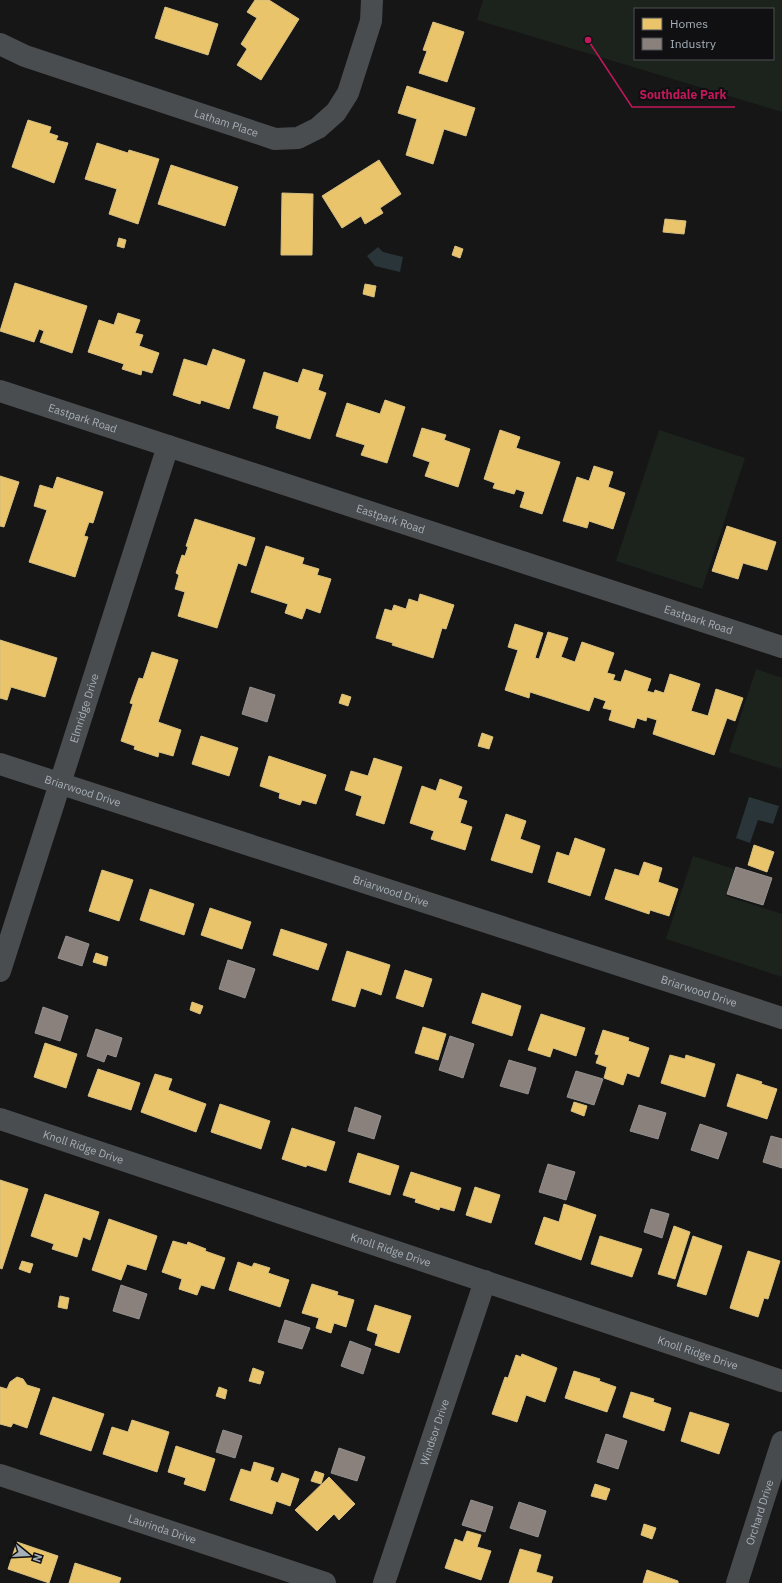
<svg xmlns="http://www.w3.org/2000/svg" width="782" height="1583" font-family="'IBM Plex Sans',sans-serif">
	<rect width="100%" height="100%" fill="#161616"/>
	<path fill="#1c231c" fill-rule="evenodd" d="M483 0H782V112L477 20ZM635 9H773V59H635Z
		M659 430 745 458 702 589 616 561Z
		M756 669 782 678V769L729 752Z
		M693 856 734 869 726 896 782 914V977L666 939Z"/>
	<path fill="#293539" d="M378 247 383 252 403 257 400 272 375 266 367 256Z
		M749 797 779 806 773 824 758 820 750 843 736 838Z"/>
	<path fill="#e9c46a" stroke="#d5be81" d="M255 0H269L299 19 261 80 237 65 247 49 241 44 257 18 247 12Z
		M165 7 218 24 208 55 155 38Z
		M433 22 464 32 447 82 419 73 427 51 423 50Z
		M407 86 475 108 466 136 444 129 433 164 406 155 417 119 398 113Z
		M28 120 51 127 49 133 58 136 56 140 68 143 54 183 12 167Z
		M97 143 128 153 129 150 159 159 138 224 109 214 117 189 85 179Z
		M379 160 401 194 380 208 383 213 365 224 361 216 342 228 322 196Z
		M171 165 238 187 225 226 158 204Z
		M282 193 313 194 312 255H281Z
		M665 219 686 221 684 234 663 232Z
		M119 238 126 240 124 248 117 246Z
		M455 246 463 249 460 258 452 255Z
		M15 283 87 306 72 353 40 342 44 331 39 329 34 342 0 331Z
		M365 284 376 286 374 297 363 294Z
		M118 313 140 320 135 333 143 335 139 346 159 353 152 373 142 370 141 375 122 369 124 364 88 352 99 320 114 325Z
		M213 349 245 360 229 409 201 400 200 404 173 395 184 359 207 366Z
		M303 369 323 375 318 390 326 393 310 439 276 428 279 416 253 408 264 372 298 383Z
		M385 400 405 407 387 463 361 455 365 445 336 436 347 403 380 414Z
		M422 428 446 435 444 440 470 449 458 487 425 476 430 462 413 456Z
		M500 430 520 437 516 448 560 462 542 514 520 507 525 492 516 489 514 494 493 488 495 483 484 479Z
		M594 466 613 472 608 487 625 493 613 529 589 521 587 528 563 521 577 477 589 481Z
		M0 476 19 482 4 527 0 526Z
		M57 477 103 492 93 523 89 522 84 536 88 537 75 577 29 562 47 510 34 506 40 485 53 489Z
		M195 519 255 538 246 566 238 563 217 628 178 616 185 592 175 589 179 575 176 573 182 555 185 556 188 547 186 546Z
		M727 526 776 542 767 570 743 563 738 579 712 571Z
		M266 546 304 558 302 564 319 569 317 575 331 579 320 613 306 608 302 619 285 613 288 604 251 592Z
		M420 594 454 605 446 629 442 628 433 658 392 645 393 643 376 638 385 609 392 611 394 605 406 609 409 599 418 602Z
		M515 624 543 633 535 658 539 659 548 632 568 638 561 657 575 662 582 642 614 653 607 673 615 675 613 680 621 682 625 670 651 679 647 691 654 693 655 690 664 693 670 674 700 684 691 711 708 716 716 689 743 698 735 721 727 718 714 755 653 734 657 720 647 717 646 721 637 718 634 728 609 720 612 710 603 708 606 701 594 697 589 711 530 692 529 698 505 690 518 650 508 647Z
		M0 640 57 658 45 697 11 687 7 700 0 698Z
		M152 652 178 660 158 722 181 730 173 756 159 752 158 757 134 749 135 746 121 741 133 704 130 703 139 678 143 679Z
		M342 694 351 697 348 706 339 703Z
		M482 733 493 737 489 749 478 746Z
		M201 736 238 748 229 776 192 764Z
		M269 756 326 775 316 804 302 800 300 805 279 798 280 793 260 786Z
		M374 758 402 767 384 824 356 815 362 796 345 790 351 771 368 776Z
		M440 779 462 787 458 798 467 801 460 823 472 827 465 850 431 839 434 831 410 823 422 786 436 791Z
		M506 814 526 821 520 839 540 846 532 873 491 860Z
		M575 838 605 849 590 896 548 882 557 852 569 856Z
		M754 845 774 852 767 872 748 865Z
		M644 862 662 868 658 882 678 889 669 916 650 910 649 914 605 899 615 869 639 876Z
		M102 870 133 880 119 921 89 911Z
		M150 889 194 904 184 935 140 920Z
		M210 908 251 922 242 949 201 935Z
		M281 929 327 944 318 970 273 955Z
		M347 951 390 965 381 995 361 988 355 1007 332 1000Z
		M96 953 108 957 106 966 93 962Z
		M405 970 432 979 423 1007 396 998Z
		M482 993 521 1006 512 1036 472 1023Z
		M192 1002 203 1006 200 1014 190 1010Z
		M541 1014 585 1028 576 1056 553 1048 550 1057 528 1050Z
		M423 1027 446 1034 438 1060 415 1053Z
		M603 1030 629 1038 628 1041 649 1048 639 1077 627 1073 623 1085 604 1078 607 1067 596 1063 599 1055 595 1054Z
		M45 1043 77 1054 66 1088 34 1077Z
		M670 1055 685 1059 686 1055 715 1064 705 1097 661 1083Z
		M98 1069 140 1083 131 1110 88 1096Z
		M155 1074 172 1079 168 1090 206 1104 196 1132 141 1112Z
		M737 1074 762 1082 761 1084 777 1089 767 1119 727 1106Z
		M574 1102 587 1106 584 1116 571 1111Z
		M220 1104 270 1121 261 1149 211 1132Z
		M292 1128 335 1142 326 1171 307 1165 306 1167 282 1159Z
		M358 1153 399 1166 390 1195 349 1182Z
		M411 1172 461 1188 454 1211 440 1207 439 1210 415 1202 416 1199 403 1195Z
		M0 1180 28 1189 2 1269 0 1268Z
		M475 1187 500 1195 491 1223 466 1215Z
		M45 1194 99 1212 90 1240 83 1237 77 1257 52 1249 54 1244 31 1236Z
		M564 1204 596 1215 581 1260 535 1244 544 1217 559 1222Z
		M109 1219 157 1236 146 1270 127 1264 121 1280 92 1270Z
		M674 1226 690 1232 675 1279 658 1274Z
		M600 1236 642 1249 632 1277 591 1264Z
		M693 1236 722 1246 706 1295 677 1286Z
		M173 1241 187 1245 188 1242 206 1249 205 1251 225 1258 214 1289 201 1285 197 1295 179 1289 182 1279 162 1272Z
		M748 1251 780 1261 768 1299 764 1298 758 1317 730 1308Z
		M22 1261 33 1264 30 1273 19 1269Z
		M238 1262 252 1267 254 1263 270 1268 268 1273 289 1280 280 1307 229 1290Z
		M312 1284 338 1292 337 1295 354 1300 346 1327 334 1323 331 1333 316 1328 319 1318 302 1313Z
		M60 1296 69 1298 67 1309 58 1307Z
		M375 1305 411 1316 399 1353 375 1345 378 1334 367 1330Z
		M522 1354 557 1368 545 1402 526 1395 517 1422 492 1414 505 1377 508 1378 516 1355 521 1357Z
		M253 1368 264 1372 260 1384 249 1381Z
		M574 1371 600 1379 599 1381 616 1387 607 1412 565 1398Z
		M17 1377 23 1379 27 1385 40 1389 27 1428 13 1423 11 1427 0 1424V1387L7 1389 10 1382Z
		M219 1387 227 1390 225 1399 216 1396Z
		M631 1392 654 1399 653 1402 671 1408 664 1431 623 1417Z
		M53 1397 104 1414 91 1451 40 1434Z
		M690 1412 729 1424 719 1454 681 1441Z
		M132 1420 169 1432 157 1472 103 1454 112 1427 128 1432Z
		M176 1446 215 1459 205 1491 184 1484 186 1478 168 1472Z
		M254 1462 274 1468 270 1480 278 1483 282 1473 299 1479 290 1506 276 1501 272 1514 230 1500 241 1469 251 1472Z
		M315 1471 324 1474 321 1484 311 1481Z
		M329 1477 355 1504 339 1520 334 1514 317 1531 295 1510Z
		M595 1484 610 1489 606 1500 591 1496Z
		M644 1524 656 1528 652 1539 641 1535Z
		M467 1531 481 1535 477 1547 491 1551 481 1580 445 1568 455 1539 463 1542Z
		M17 1542 58 1556 49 1583 8 1569Z
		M520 1549 541 1555 536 1572 553 1577 551 1583H509Z
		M75 1563 121 1578 119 1583H69Z
		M647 1570 678 1581V1583H643Z"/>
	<path fill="#8a817c" stroke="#928f8e" d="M250 687 275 695 267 722 242 714Z
		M736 867 772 878 763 905 727 894Z
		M66 936 89 944 82 966 58 958Z
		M228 960 255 969 245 998 219 989Z
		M43 1007 68 1016 60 1041 35 1033Z
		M96 1029 122 1038 116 1057 107 1054 104 1062 87 1056Z
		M450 1036 474 1044 463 1078 439 1070Z
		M509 1060 536 1068 528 1094 500 1086Z
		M576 1071 603 1079 594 1105 567 1097Z
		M639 1105 666 1113 658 1139 630 1131Z
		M355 1107 381 1116 374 1139 348 1131Z
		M700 1124 727 1133 718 1159 691 1150Z
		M771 1136 782 1139V1168L763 1162Z
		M548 1164 575 1172 566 1200 539 1192Z
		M651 1209 669 1214 662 1238 644 1232Z
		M121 1285 147 1294 139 1319 113 1311Z
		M285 1320 310 1328 302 1349 278 1342Z
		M350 1341 371 1349 363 1374 341 1366Z
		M223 1430 242 1436 235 1458 216 1452Z
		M606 1434 627 1441 618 1469 597 1462Z
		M339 1448 365 1457 357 1481 331 1473Z
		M471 1500 493 1507 485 1532 462 1525Z
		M519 1502 546 1511 538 1537 510 1528Z"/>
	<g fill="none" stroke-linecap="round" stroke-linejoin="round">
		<g stroke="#4a4d4f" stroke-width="22">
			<path id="s1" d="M0 44 25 56 275 139 298 138 318 128 336 112 348 93 371 21 372 0"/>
			<path id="s2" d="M0 391 782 647"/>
			<path id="s3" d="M0 764 782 1018"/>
			<path id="s4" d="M0 971 168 446"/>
			<path id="s5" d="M0 1119 782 1381"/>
			<path id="s6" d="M0 1475 325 1583"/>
			<path id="s7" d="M384 1583 485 1281"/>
		</g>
		<path stroke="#484b4d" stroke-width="22" id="s8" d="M737 1583 782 1442"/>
	</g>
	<g text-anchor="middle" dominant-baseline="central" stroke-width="4" stroke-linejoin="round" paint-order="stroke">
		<g font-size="11" fill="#a6b0b8" stroke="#101012">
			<text stroke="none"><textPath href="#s1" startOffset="240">Latham Place</textPath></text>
			<text stroke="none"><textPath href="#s2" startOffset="87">Eastpark Road</textPath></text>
			<text stroke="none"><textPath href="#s2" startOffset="411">Eastpark Road</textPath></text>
			<text stroke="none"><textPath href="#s2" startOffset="735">Eastpark Road</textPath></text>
			<text stroke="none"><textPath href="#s4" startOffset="276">Elmridge Drive</textPath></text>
			<text stroke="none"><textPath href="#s3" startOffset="87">Briarwood Drive</textPath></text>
			<text stroke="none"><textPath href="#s3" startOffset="411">Briarwood Drive</textPath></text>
			<text stroke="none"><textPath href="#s3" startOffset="735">Briarwood Drive</textPath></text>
			<text stroke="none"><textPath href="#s5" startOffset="88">Knoll Ridge Drive</textPath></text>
			<text stroke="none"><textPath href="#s5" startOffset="412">Knoll Ridge Drive</textPath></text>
			<text stroke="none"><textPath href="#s5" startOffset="736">Knoll Ridge Drive</textPath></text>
			<text stroke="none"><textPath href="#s7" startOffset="159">Windsor Drive</textPath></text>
			<text stroke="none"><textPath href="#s8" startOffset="74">Orchard Drive</textPath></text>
			<text stroke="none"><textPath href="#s6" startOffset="171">Laurinda Drive</textPath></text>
		</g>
	</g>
	<path fill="none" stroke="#c2185b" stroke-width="1.5" d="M588 40L632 107H735"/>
	<circle fill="#c2185b" stroke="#101012" stroke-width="1.5" cx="588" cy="40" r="4"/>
	<g font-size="12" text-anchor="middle" font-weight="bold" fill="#c2185b" stroke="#101012" stroke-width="4" stroke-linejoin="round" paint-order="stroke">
		<text x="683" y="99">Southdale Park</text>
	</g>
	<rect x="634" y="8" width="140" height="52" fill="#101012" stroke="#4c5054"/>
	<rect x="642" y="18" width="20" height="12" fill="#e9c46a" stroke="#4c5054"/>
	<text x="670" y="28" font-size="12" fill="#a6b0b8">Homes</text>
	<rect x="642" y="38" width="20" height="12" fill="#8a817c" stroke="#4c5054"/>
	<text x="670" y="48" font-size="12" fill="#a6b0b8">Industry</text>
	<g transform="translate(28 1555) rotate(108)" stroke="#101012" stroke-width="3" paint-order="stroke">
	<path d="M0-3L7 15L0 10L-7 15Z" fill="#a6b0b8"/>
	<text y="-6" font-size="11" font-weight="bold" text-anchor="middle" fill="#a6b0b8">N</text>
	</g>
</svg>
